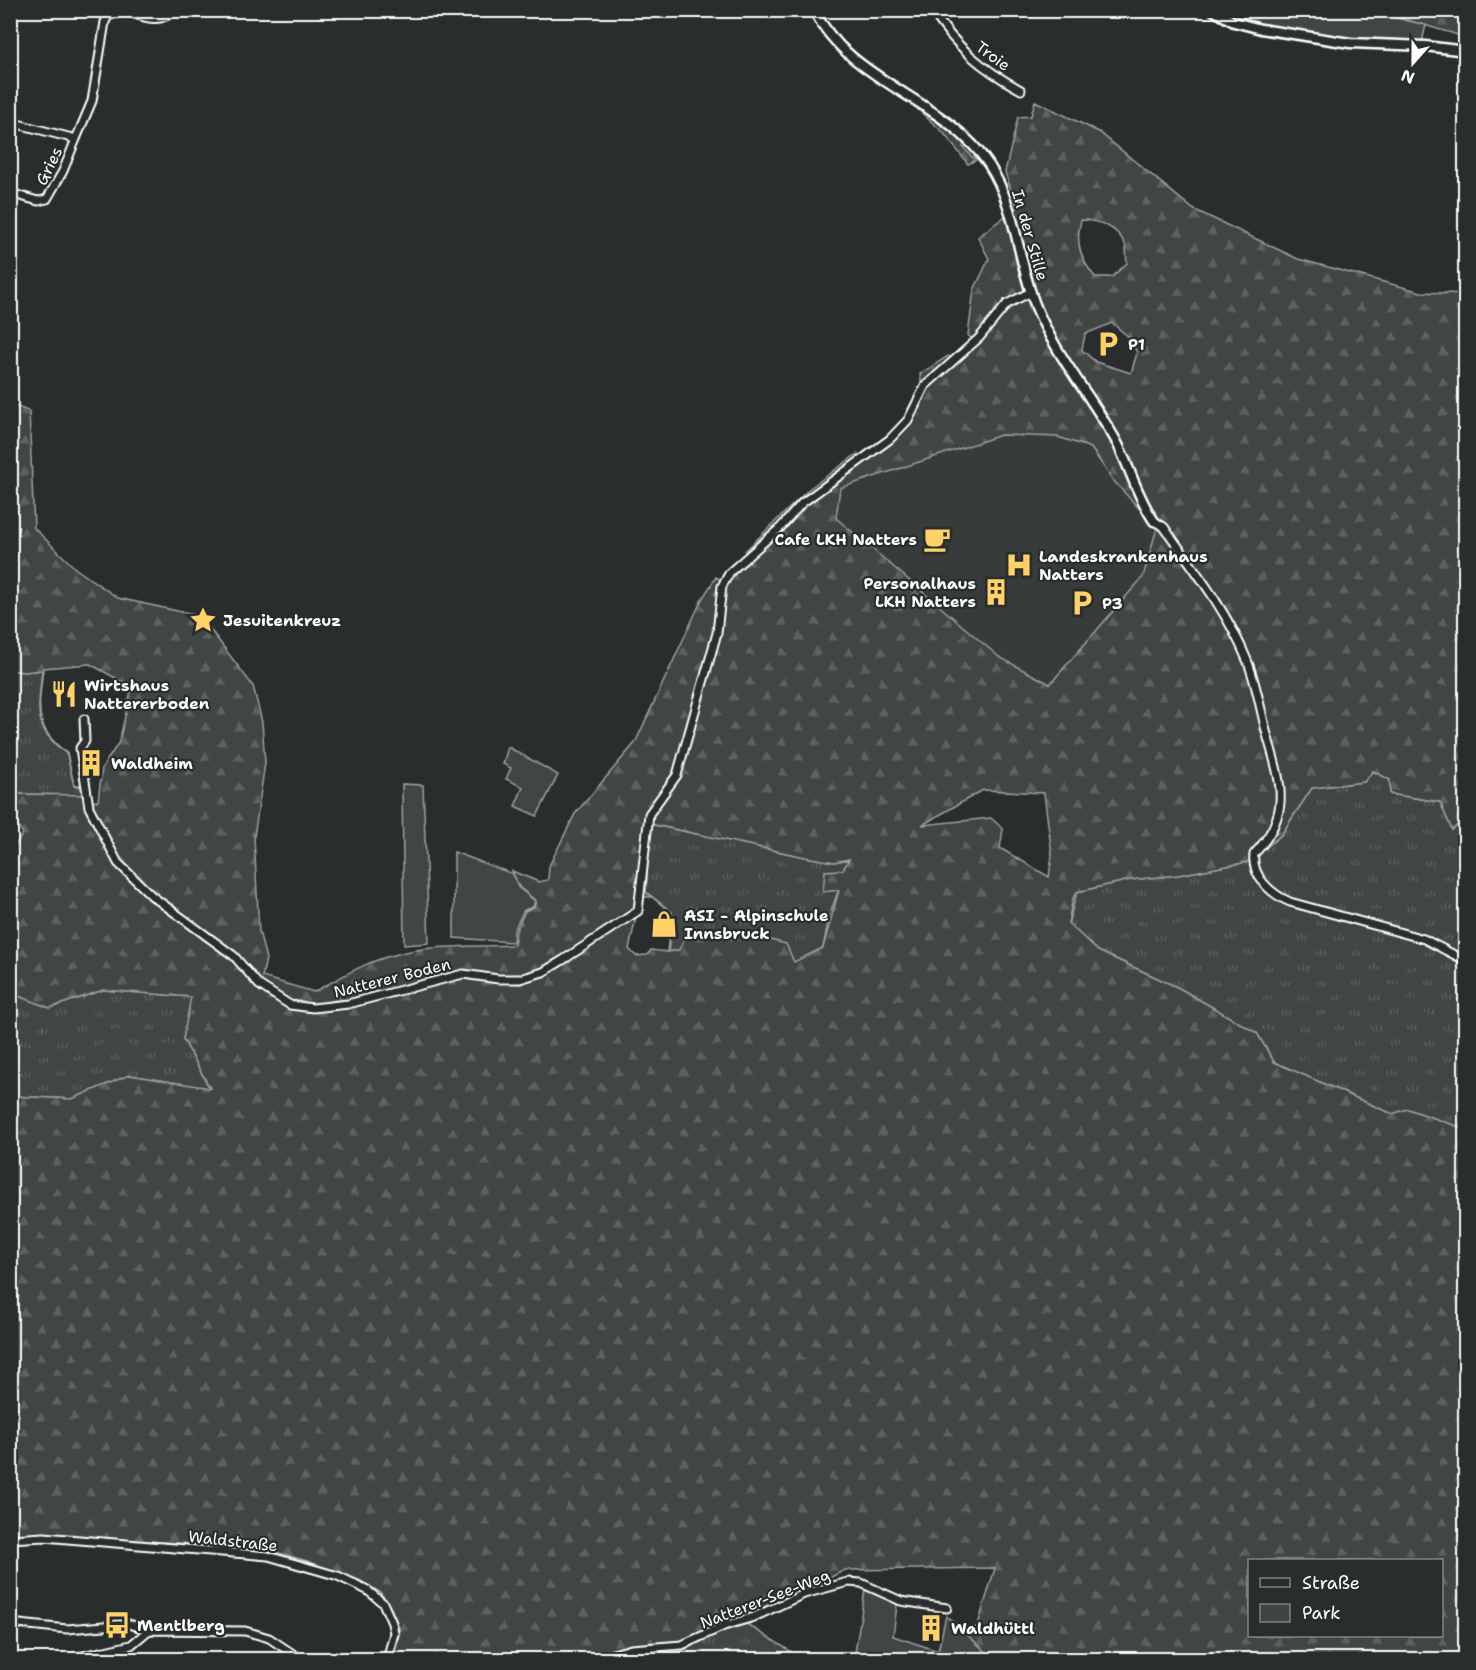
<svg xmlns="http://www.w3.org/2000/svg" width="1476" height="1670" font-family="'Shantell Sans',sans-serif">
	<defs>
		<pattern id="grass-tufts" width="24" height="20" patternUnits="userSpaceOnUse" patternTransform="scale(1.5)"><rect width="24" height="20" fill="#414445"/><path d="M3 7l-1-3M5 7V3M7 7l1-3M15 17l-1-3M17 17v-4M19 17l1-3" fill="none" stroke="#5e6061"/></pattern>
		<pattern id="forest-firs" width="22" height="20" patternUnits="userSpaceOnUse" patternTransform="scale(1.5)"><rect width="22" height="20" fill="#414445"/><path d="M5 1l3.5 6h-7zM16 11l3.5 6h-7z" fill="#5e6061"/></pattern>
	</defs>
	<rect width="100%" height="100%" fill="#2a2d2e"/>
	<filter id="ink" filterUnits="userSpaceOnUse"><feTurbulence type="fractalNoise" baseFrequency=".0167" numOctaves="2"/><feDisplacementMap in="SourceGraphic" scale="12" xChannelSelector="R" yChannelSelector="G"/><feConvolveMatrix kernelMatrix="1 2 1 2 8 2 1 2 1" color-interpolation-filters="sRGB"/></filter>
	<g filter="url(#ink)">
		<path fill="#373a3b" d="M1001 435 1058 437 1091 448 1112 479 1158 529 1143 577 1050 684 999 657 836 518 840 488Z"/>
		<path fill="url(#grass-tufts)" stroke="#a0a2a2" stroke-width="1.5" d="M10 670 24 672 42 670C39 711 31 726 67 754L74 786H81L85 795 11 794Z
			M1373 771 1390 780V794L1440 802 1452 830 1465 818 1458 845 1466 849 1465 1129 1408 1109 1393 1114 1274 1062 1257 1033 1179 988 1098 951 1068 924 1077 892 1130 880 1178 875 1248 862 1281 835 1312 788 1364 782Z
			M649 824 805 857 834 862 849 859 843 870 825 871 839 889 829 917 823 948 794 963 679 950 668 952 672 913 646 892Z
			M103 990 192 997 183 1039 210 1089 130 1075 72 1099 11 1096 10 993 50 1008Z
			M742 1621 803 1659 609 1660 674 1655Z"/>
		<path fill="url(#forest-firs)" stroke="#a0a2a2" stroke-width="1.5" fill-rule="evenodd" d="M1376 11H1465V37Z
			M1035 101 1099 132 1193 209 1298 259 1421 292 1465 294V818L1452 830 1440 802 1390 794V780L1373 771 1364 782 1312 788 1281 835 1248 862 1178 875 1130 880 1077 892 1073 898 1068 923 1098 951 1179 988 1257 1033 1274 1062 1392 1114 1408 1109 1465 1129V1659H994L967 1635 978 1625 995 1568 845 1570 674 1655 609 1660 394 1659 400 1630 391 1608 380 1592 359 1580 307 1561 262 1548 46 1535 11 1536 10 1096 72 1099 129 1075 210 1088 183 1039 191 997 103 990 50 1008 11 993V847L15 846 23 833 11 817V794L85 795 81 786H74L67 754C31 727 39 711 42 670L24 672 11 670V405L29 411 34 528 76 569 118 598 200 616 253 686 262 722 265 763 254 837 259 931 266 959 262 977 314 992C339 978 365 962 394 955 432 944 475 947 514 945L516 931 525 911 534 907 536 901 519 887 512 871 539 882 548 880 549 866 575 814 635 743 702 599 716 577 727 583 747 561 745 551 810 488 857 454 861 455C891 438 929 414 920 374L948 356 956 360 976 344 968 335 974 290 989 259 978 237 1017 207 1005 172 1018 117 1031 116ZM1081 220C1098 220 1117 227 1125 244 1127 249 1126 258 1127 263L1112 277H1095C1080 259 1075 242 1081 220ZM1112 323 1130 338 1137 353 1131 373 1096 362 1082 350 1085 334ZM1001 435 1058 437 1091 448 1112 479 1157 528 1143 577 1050 684 999 657 836 518 840 488ZM90 664 132 687 119 742 102 768 98 801 87 802 81 785H74L67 753C32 727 39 707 43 668ZM983 790 1044 793 1052 855 1049 877 1000 848 1003 829 991 818 922 825ZM650 824 805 857 834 862 849 859 843 870 825 871 823 892 839 890 823 948 794 962 786 944 732 930 686 936 679 950 668 952 672 912 646 892ZM644 897H652L672 913 667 952 651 950 647 955 636 956 629 949 638 908H643ZM1250 1560H1442V1636H1250Z
			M918 110 948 127 965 141 963 147 973 158 978 159 968 164 943 132Z"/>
		<path fill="#414445" stroke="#a0a2a2" stroke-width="1.5" d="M1223 11H1366L1426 25 1422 42C1355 38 1285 37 1223 11Z
			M508 747 558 775 537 816 515 806 523 787 506 779 511 768 503 764Z
			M402 784 423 785 429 943 404 945Z
			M454 852 513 874 518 887 535 901 533 907 524 910 514 930 513 942 454 938Z
			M865 1590 897 1604 893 1636 938 1651 946 1616 994 1659H854Z"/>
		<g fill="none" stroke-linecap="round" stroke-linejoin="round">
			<defs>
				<path id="minor" d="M932 10C955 47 984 70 1021 90
					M126 11C143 17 160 25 174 10
					M10 122 76 139 63 171 47 199 38 201 10 193
					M76 139 92 101 105 22 108 16 126 10
					M1154 521 1164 527C1194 569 1227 611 1247 660 1256 682 1260 707 1266 731 1280 781 1294 812 1254 854 1251 876 1271 894 1290 902L1424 939 1466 961
					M84 719 85 741 80 748 89 807 118 863 152 896 234 956 259 985 290 1005 313 1008 348 1004 463 974 498 979H520L543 972 563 960 638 911 649 814 677 775 717 633 722 586 730 572 781 527 802 503 890 439 908 420 925 386 979 338 1007 304 1031 292
					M10 1539 44 1537 268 1556 338 1576 367 1590 383 1603 392 1623 394 1633 387 1660
					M10 1623 67 1629 129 1624 149 1630 245 1631 269 1638 302 1660
					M65 1660 131 1645 149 1630
					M591 1660 631 1649 682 1645 724 1626 754 1617 804 1594 848 1582 861 1583 901 1601 947 1608"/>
				<path id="tertiary" d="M814 10C849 82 944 98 989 165 1017 208 1017 260 1036 307 1055 354 1090 395 1115 439 1130 466 1136 495 1154 521
					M1213 10 1234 22 1261 29 1350 43 1425 46 1466 51"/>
			</defs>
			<use href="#minor" stroke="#fff" stroke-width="11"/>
			<use href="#tertiary" stroke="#fff" stroke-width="13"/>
			<use href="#minor" stroke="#2a2d2e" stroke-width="7"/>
			<use href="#tertiary" stroke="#2a2d2e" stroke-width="8"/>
		</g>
	</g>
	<defs>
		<symbol id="parking-bare" viewBox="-9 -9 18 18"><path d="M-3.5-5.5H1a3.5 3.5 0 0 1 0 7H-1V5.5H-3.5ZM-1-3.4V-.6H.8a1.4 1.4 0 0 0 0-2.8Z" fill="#ffd166" stroke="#2a2d2e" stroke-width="2.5" paint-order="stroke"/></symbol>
		<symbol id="cafe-bare" viewBox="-9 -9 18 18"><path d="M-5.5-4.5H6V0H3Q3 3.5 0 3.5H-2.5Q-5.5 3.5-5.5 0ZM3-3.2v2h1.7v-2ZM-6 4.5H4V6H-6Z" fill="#ffd166" stroke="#2a2d2e" stroke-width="2.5" paint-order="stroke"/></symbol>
		<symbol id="hospital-bare" viewBox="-9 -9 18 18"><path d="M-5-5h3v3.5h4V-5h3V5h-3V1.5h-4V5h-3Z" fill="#ffd166" stroke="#2a2d2e" stroke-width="2.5" paint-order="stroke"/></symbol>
		<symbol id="building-bare" viewBox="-9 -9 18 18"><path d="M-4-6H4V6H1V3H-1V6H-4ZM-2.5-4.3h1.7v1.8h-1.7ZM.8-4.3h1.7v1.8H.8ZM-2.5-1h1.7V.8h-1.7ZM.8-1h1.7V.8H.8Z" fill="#ffd166" stroke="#2a2d2e" stroke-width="2.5" paint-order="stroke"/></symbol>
		<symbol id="sight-bare" viewBox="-9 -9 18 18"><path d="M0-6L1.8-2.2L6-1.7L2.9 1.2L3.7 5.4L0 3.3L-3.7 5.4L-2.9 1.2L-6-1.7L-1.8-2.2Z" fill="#ffd166" stroke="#2a2d2e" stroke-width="2.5" paint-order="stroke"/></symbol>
		<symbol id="restaurant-bare" viewBox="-9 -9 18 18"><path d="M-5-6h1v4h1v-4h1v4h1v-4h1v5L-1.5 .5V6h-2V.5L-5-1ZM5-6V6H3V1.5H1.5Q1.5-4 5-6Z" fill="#ffd166" stroke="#2a2d2e" stroke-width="2.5" paint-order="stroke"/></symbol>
		<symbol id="shop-bare" viewBox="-9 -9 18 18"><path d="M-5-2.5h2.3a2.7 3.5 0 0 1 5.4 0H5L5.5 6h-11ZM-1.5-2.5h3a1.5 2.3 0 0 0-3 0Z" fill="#ffd166" stroke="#2a2d2e" stroke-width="2.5" paint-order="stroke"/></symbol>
		<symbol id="bus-bare" viewBox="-9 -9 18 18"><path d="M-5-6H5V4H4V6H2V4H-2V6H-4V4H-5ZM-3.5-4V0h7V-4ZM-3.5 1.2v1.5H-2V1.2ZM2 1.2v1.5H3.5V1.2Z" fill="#ffd166" stroke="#2a2d2e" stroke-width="2.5" paint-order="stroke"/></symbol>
	</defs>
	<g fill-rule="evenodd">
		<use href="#parking-bare" x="1089" y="325" width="38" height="38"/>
		<use href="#cafe-bare" x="918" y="520" width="38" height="38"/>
		<use href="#hospital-bare" x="1000" y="546" width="38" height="38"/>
		<use href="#building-bare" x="977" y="573" width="38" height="38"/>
		<use href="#parking-bare" x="1063" y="584" width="38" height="38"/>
		<use href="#sight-bare" x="184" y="601" width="38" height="38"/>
		<use href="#restaurant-bare" x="45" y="675" width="38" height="38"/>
		<use href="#building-bare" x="72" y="744" width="38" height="38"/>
		<use href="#shop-bare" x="645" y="905" width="38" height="38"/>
		<use href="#bus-bare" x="98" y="1606" width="38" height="38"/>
		<use href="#building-bare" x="912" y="1609" width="38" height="38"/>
	</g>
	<g text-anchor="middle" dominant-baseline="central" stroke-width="4.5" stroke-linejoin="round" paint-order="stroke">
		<g font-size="16" fill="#fff" stroke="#2a2d2e">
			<text transform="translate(993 56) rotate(36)">Troie</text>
			<text transform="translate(49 166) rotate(-64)">Gries</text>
			<text transform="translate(1030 235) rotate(74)">In der Stille</text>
			<text transform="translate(392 978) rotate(-14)">Natterer Boden</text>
			<text transform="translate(233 1541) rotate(6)">Waldstraße</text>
			<text transform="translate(765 1599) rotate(-21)">Natterer-See-Weg</text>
		</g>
		<g font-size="16" font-weight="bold" fill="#fff" stroke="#2a2d2e" text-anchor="start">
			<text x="1128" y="344">P1</text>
			<text x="917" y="539" text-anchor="end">Cafe LKH Natters</text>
			<text x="1039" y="556">Landeskrankenhaus<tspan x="1039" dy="18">Natters</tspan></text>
			<text x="976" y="583" text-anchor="end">Personalhaus<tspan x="976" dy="18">LKH Natters</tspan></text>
			<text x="1102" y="603">P3</text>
			<text x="223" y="620">Jesuitenkreuz</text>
			<text x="84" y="685">Wirtshaus<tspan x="84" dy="18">Nattererboden</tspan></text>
			<text x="111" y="763">Waldheim</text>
			<text x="684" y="915">ASI - Alpinschule<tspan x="684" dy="18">Innsbruck</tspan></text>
			<text x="137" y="1625">Mentlberg</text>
			<text x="951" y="1628">Waldhüttl</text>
		</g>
	</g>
	<rect width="1476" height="1670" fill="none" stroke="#2a2d2e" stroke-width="36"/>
	<rect x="18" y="18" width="1440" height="1634" fill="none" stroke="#fff" stroke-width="2" filter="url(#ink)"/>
	<rect x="1248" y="1559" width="195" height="78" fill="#2a2d2e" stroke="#7f8182" stroke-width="1.5"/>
	<rect x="1260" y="1578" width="30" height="9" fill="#2a2d2e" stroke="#7f8182" stroke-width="1.5"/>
	<text x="1302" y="1589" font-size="18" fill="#ffffff">Straße</text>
	<rect x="1260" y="1604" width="30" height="18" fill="#414445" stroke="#7f8182" stroke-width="1.5"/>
	<text x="1302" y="1619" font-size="18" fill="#ffffff">Park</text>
	<g transform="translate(1413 63) rotate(201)" stroke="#2a2d2e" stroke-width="4.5" paint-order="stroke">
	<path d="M0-4.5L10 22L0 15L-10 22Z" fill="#ffffff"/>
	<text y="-9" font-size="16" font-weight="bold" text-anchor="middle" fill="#ffffff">N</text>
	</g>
</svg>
